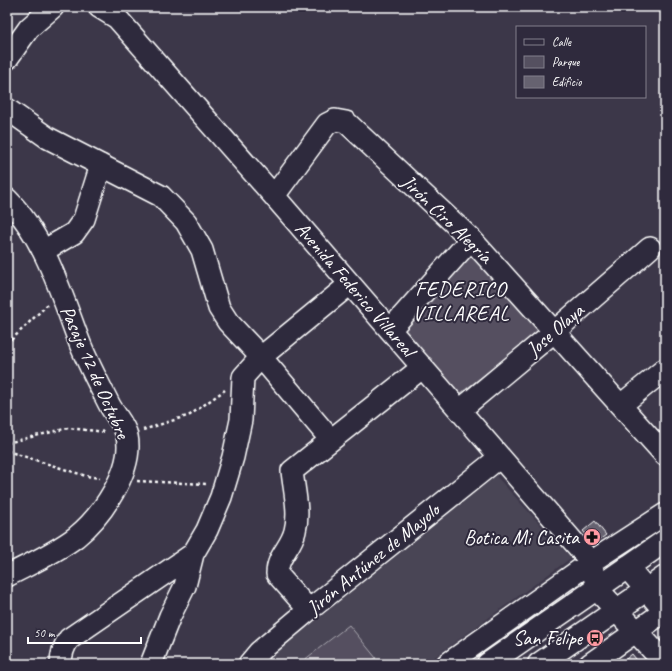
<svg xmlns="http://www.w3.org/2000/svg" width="672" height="671" font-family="Caveat,sans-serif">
	<rect width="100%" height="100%" fill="#3c3749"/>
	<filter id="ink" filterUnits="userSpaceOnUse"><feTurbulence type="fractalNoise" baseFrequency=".025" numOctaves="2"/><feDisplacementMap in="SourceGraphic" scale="8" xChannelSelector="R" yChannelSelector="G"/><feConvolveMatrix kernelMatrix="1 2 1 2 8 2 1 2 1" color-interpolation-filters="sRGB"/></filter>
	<g filter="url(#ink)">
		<path fill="#494455" d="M496 476 571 558 425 664H264L269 658Z"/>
		<path fill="#555060" stroke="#aaa8b0" d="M471 250 542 330 457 396 400 330Z
			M349 625 376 658 368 664H299Z"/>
		<path fill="#666270" stroke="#fff" d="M595 521 606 535 594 544 583 531Z
			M632 654 640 664H620Z"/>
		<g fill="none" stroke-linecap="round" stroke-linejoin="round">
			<defs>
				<path id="minor" d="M99 7 117 18 274 196 591 562 597 589
					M7 59 29 28 53 7
					M7 109 48 138 161 196 186 222 202 250 219 308 228 322 261 357 331 440
					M274 196 327 124 335 120 346 122 471 239 665 455
					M7 199C44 236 61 293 79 341 87 362 99 384 109 404 114 414 125 425 127 436 134 470 101 517 76 537 55 553 30 564 7 576
					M43 251 74 233 84 219 101 165
					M390 330 471 239
					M621 405 665 369
					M460 410 555 331 650 248
					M309 610 277 574C277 556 291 548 295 531 300 512 294 490 292 471L423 367
					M61 664C61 654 63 647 69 639L193 554 207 530 221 497 233 457 241 420 243 377 261 357 350 284
					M151 664 170 616 185 586 193 554
					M249 664 259 652 309 610 500 457
					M447 664 591 562 665 514
					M590 664 665 611"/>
				<path id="major" d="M627 567 665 611
					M597 589 665 663"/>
				<path id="highway" d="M488 664 665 541
					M539 664 665 577"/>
			</defs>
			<use href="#minor" stroke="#fff" stroke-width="24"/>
			<use href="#major" stroke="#fff" stroke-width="25"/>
			<use href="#highway" stroke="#fff" stroke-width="25"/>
			<path stroke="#fff" stroke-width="2.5" stroke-dasharray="3 3" stroke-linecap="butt" d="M7 344 47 305
				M143 430 190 415 225 390
				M7 443 68 428 106 432
				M7 451 86 476 100 478
				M137 481 206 484"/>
			<use href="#minor" stroke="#2f2a3d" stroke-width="21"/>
			<use href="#major" stroke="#2f2a3d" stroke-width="22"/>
			<use href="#highway" stroke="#2f2a3d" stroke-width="22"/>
		</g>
	</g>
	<defs>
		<symbol id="pharmacy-disc" viewBox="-11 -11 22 22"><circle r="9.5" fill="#ff9aa2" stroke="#2f2a3d"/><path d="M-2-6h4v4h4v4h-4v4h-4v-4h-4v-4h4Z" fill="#111"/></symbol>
		<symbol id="bus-disc" viewBox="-11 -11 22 22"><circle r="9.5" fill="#ff9aa2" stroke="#2f2a3d"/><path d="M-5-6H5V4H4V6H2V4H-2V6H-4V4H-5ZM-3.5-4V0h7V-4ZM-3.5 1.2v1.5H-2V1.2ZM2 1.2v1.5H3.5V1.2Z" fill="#111"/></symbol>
	</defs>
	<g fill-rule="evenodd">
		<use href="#pharmacy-disc" x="582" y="527" width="20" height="20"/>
		<use href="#bus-disc" x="585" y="628" width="20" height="20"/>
	</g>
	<g text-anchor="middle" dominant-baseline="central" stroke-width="4" stroke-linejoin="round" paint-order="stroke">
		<g font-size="20" fill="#fff" stroke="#2f2a3d">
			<text transform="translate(447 219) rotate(44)">Jirón Ciro Alegría</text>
			<text transform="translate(355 289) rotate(49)">Avenida Federico Villareal</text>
			<text transform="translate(555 330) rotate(-41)">Jose Olaya</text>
			<text transform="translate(95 372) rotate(66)">Pasaje 12 de Octubre</text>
			<text transform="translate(373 559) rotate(-39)">Jirón Antúnez de Mayolo</text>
		</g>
		<g font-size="20" fill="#fff" stroke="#2f2a3d" text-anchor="end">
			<text x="579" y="537">Botica Mi Casita</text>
			<text x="582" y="638">San Felipe</text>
		</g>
		<g font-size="21" letter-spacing="1" fill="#fff" stroke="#2f2a3d">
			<text x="461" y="289">FEDERICO<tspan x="461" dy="24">VILLAREAL</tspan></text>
		</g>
	</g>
	<rect width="672" height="671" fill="none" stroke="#2f2a3d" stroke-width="24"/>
	<rect x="12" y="12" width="648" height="647" fill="none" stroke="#fff" stroke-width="1.5" filter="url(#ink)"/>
	<rect x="516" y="26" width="130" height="72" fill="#2f2a3d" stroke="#827f8b"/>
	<rect x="524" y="39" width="20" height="6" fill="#2f2a3d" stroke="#827f8b"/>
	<text x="552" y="46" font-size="12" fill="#ffffff">Calle</text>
	<rect x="524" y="56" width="20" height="12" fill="#555060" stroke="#827f8b"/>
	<text x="552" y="66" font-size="12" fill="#ffffff">Parque</text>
	<rect x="524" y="76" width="20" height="12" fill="#666270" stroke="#827f8b"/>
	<text x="552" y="86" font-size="12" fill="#ffffff">Edificio</text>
	<path d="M28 637v6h113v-6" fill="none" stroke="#ffffff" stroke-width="2"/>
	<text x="34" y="637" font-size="12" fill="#ffffff" stroke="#2f2a3d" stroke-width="3" paint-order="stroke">50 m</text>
</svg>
